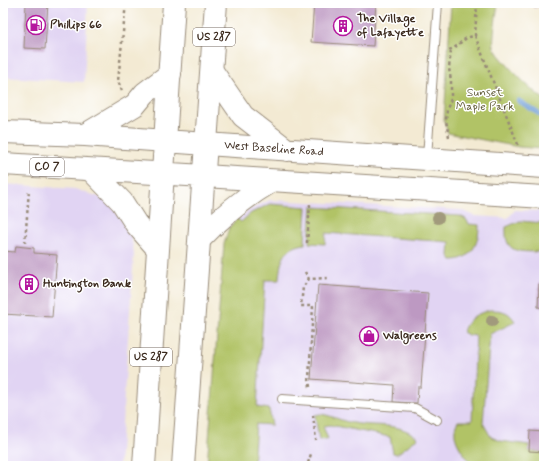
<svg xmlns="http://www.w3.org/2000/svg" width="547" height="469" font-family="Mynerve,sans-serif">
	<rect width="100%" height="100%" fill="#fff"/>
	<filter id="ink" filterUnits="userSpaceOnUse"><feTurbulence type="fractalNoise" baseFrequency=".025" numOctaves="2"/><feDisplacementMap in="SourceGraphic" scale="8" xChannelSelector="R" yChannelSelector="G"/><feConvolveMatrix kernelMatrix="1 2 1 2 8 2 1 2 1" color-interpolation-filters="sRGB"/></filter>
	<filter id="wash" filterUnits="userSpaceOnUse"><feTurbulence type="fractalNoise" baseFrequency=".012" numOctaves="4" result="noise"/><feDisplacementMap in="SourceGraphic" scale="16" xChannelSelector="R" yChannelSelector="G"/><feGaussianBlur stdDeviation="0.9" result="paint"/><feColorMatrix in="noise" values="0 0 0 0 0 0 0 0 0 0 0 0 0 0 0 0 0 1.4 0 .05"/><feComposite in="paint" operator="in"/></filter>
	<g filter="url(#wash)">
		<rect width="100%" height="100%" fill="#f3ead3"/>
		<path fill="#e1d4f3" d="M3 3H88L84 82 3 77Z
			M3 184 75 189 99 197 111 204 131 234 134 254 119 466H3Z
			M270 200 461 210 475 216 508 218 515 210 544 211V466H207L224 244 232 223 249 210Z"/>
		<path fill="#b1c366" stroke="#767642" d="M451 3H498C497 12 492 40 494 47 498 58 534 93 544 99V149L519 147 448 133 444 121Z
			M270 204 307 207 305 244C284 247 280 261 279 280H265L257 407 269 409 272 425 256 424 253 466H207L224 244 229 228 237 218 241 222 251 213Z
			M312 207 460 216 466 219 469 224 479 225C479 243 472 260 452 260L449 256 450 242 326 233 325 244 309 243Z
			M520 221 544 223V252C521 251 504 256 506 227Z
			M490 310C501 310 510 311 515 322L490 334 483 423 491 437 501 441 529 445V451L544 452V466H473C464 453 448 438 458 421H472L476 336 468 335 463 332C466 319 478 313 490 310Z
			M320 414C331 415 341 421 353 423 375 427 400 422 418 438L397 454 393 453 390 437 330 425 323 426 328 439 319 440 315 415Z"/>
		<g fill="none" stroke-linecap="round" stroke-linejoin="round">
			<path stroke="#6f9ed8" stroke-width="5" d="M519 101 544 117"/>
		</g>
		<g id="blocks">
			<path fill="#bd99c2" d="M26 3H48L45 49 24 48Z
				M314 3H376L373 46 311 42Z
				M532 3H544V5L534 8Z
				M16 246 34 248V253L57 255 52 317 3 314V251L15 252Z
				M539 283H544V308L538 307Z
				M318 285 428 293 421 387H418L417 403 393 402 394 385 311 379Z
				M530 431 544 432V452L529 451Z"/>
		</g>
	</g>
	<g filter="url(#ink)">
		<use href="#blocks" fill-opacity="0" stroke="#978a78" stroke-width="1"/>
		<g fill="none" stroke-linecap="round" stroke-linejoin="round">
			<defs>
				<path id="lane" d="M427 157 438 3
					M282 399 415 408 437 420"/>
				<path id="secondary" d="M212 71 243 116 287 150
					M206 144 544 167
					M204 176 544 197
					M200 239C222 216 245 197 272 181"/>
				<path id="primary" d="M3 132 85 135 206 144
					M85 135 135 105 145 93 170 74
					M3 164 204 176
					M91 170 122 202 136 224 158 249
					M144 466 174 3
					M183 466 216 3"/>
			</defs>
			<use href="#lane" stroke="#978a78" stroke-width="10"/>
			<use href="#secondary" stroke="#978a78" stroke-width="24"/>
			<use href="#primary" stroke="#978a78" stroke-width="24"/>
			<path stroke="#978a78" stroke-width="2.5" stroke-dasharray="3 3" stroke-linecap="butt" d="M475 36 519 147
				M449 50C460 47 461 37 475 36L477 3
				M122 91 118 81 126 3
				M449 137 446 121 447 109 451 99V81L449 68 451 50
				M25 243 29 190
				M307 243 310 204
				M305 272 309 279
				M310 387 309 379 313 306H301L303 287 309 279 328 278
				M313 415 316 440
				M308 463 311 454"/>
			<use href="#lane" stroke="#fff" stroke-width="8"/>
			<use href="#secondary" stroke="#fff" stroke-width="22"/>
			<use href="#primary" stroke="#fff" stroke-width="22"/>
		</g>
		<g fill="#a19a7c">
			<circle cx="438" cy="218" r="6"/>
			<circle cx="492" cy="321" r="6"/>
		</g>
	</g>
	<defs>
		<symbol id="fuel-ring" viewBox="-11 -11 22 22"><circle r="9.5" fill="#fff" stroke="#b5179e" stroke-width="1.5"/><path d="M-5.5-6h7V0h2V4h1.3V-2.5L3-4.5l.8-.8L6-3V5H2.5V1h-1V6h-7ZM-4.2-4.7v3.2H.2V-4.7Z" fill="#b5179e"/></symbol>
		<symbol id="building-ring" viewBox="-11 -11 22 22"><circle r="9.5" fill="#fff" stroke="#b5179e" stroke-width="1.5"/><path d="M-4-6H4V6H1V3H-1V6H-4ZM-2.5-4.3h1.7v1.8h-1.7ZM.8-4.3h1.7v1.8H.8ZM-2.5-1h1.7V.8h-1.7ZM.8-1h1.7V.8H.8Z" fill="#b5179e"/></symbol>
		<symbol id="shop-ring" viewBox="-11 -11 22 22"><circle r="9.5" fill="#fff" stroke="#b5179e" stroke-width="1.5"/><path d="M-5-2.5h2.3a2.7 3.5 0 0 1 5.4 0H5L5.5 6h-11ZM-1.5-2.5h3a1.5 2.3 0 0 0-3 0Z" fill="#b5179e"/></symbol>
	</defs>
	<g fill-rule="evenodd">
		<use href="#fuel-ring" x="25" y="14" width="22" height="22"/>
		<use href="#building-ring" x="332" y="15" width="22" height="22"/>
		<use href="#building-ring" x="18" y="273" width="22" height="22"/>
		<use href="#shop-ring" x="358" y="325" width="22" height="22"/>
	</g>
	<g text-anchor="middle" dominant-baseline="central" stroke-width="3" stroke-linejoin="round" paint-order="stroke">
		<g fill="#fff" stroke="#766a62" stroke-width="1">
			<rect x="193" y="28" width="42" height="18" rx="3"/>
			<rect x="30" y="158" width="34" height="18" rx="3"/>
			<rect x="130" y="348" width="42" height="18" rx="3"/>
		</g>
		<g font-size="11" font-weight="bold" fill="#3b2a1e">
			<text x="214" y="37">US 287</text>
			<text x="47" y="167">CO 7</text>
			<text x="151" y="357">US 287</text>
		</g>
		<g font-size="12" font-weight="bold" fill="#3b2a1e" stroke="#fff" text-anchor="start">
			<text x="357" y="19">The Village<tspan x="357" dy="14">of Lafayette</tspan></text>
			<text x="50" y="25">Phillips 66</text>
			<text x="43" y="284">Huntington Bank</text>
			<text x="383" y="336">Walgreens</text>
		</g>
		<g font-size="12" fill="#5e5834" stroke="#fff">
			<text x="485" y="93">Sunset<tspan x="485" dy="14">Maple Park</tspan></text>
		</g>
		<g font-size="12" fill="#3b2a1e" stroke="#fff">
			<text transform="translate(274 149) rotate(4)">West Baseline Road</text>
		</g>
	</g>
	<rect width="547" height="469" fill="none" stroke="#fff" stroke-width="16"/>
</svg>
